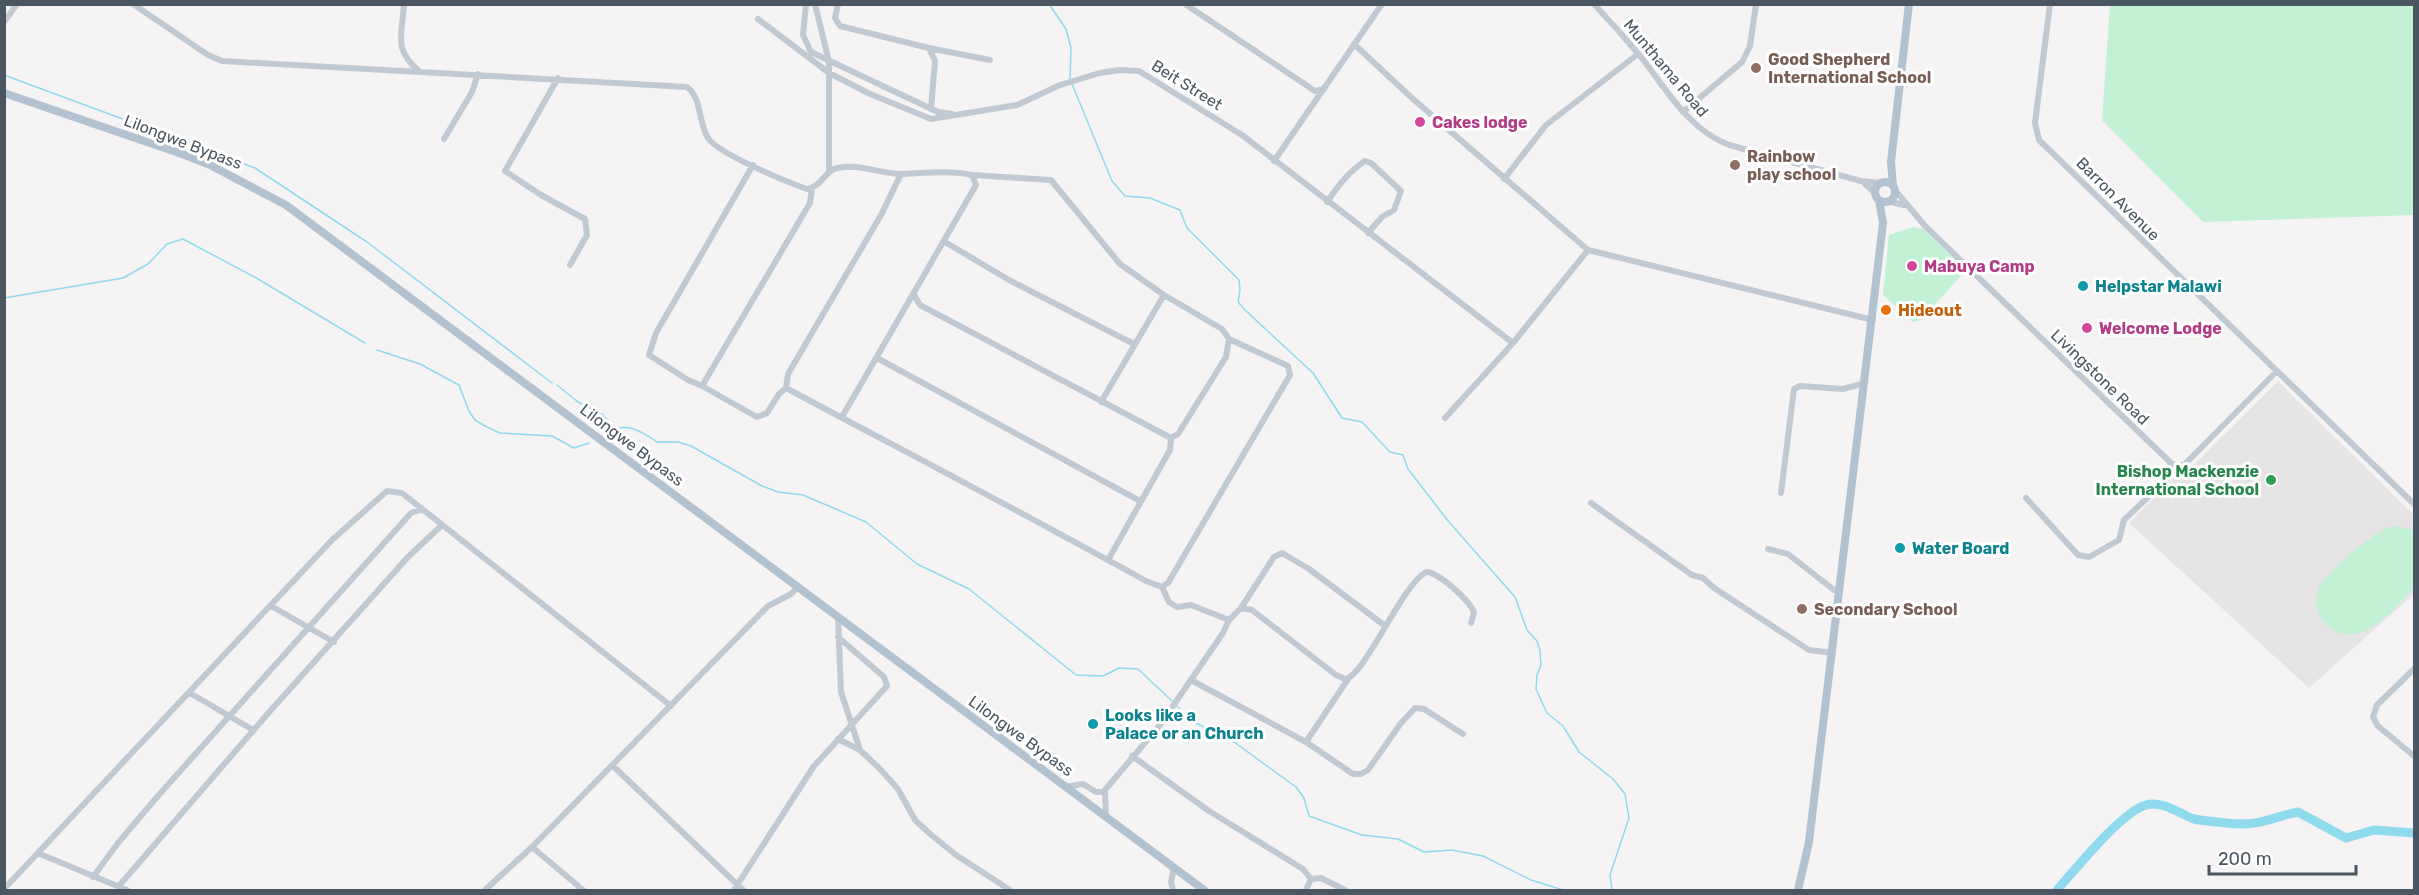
<svg xmlns="http://www.w3.org/2000/svg" width="2419" height="895" font-family="Rubik,sans-serif">
	<rect width="100%" height="100%" fill="#f5f3f3"/>
	<path fill="#e6e4e5" d="M2278 381 2414 515V594L2309 688 2129 523 2175 477 2179 480Z"/>
	<path fill="#c3f1d5" d="M2110 5H2414V215L2203 222 2102 120Z
		M1913 227 1923 229 1966 270 1921 320 1913 322 1883 295 1889 235Z
		M2394 526 2414 530V589C2399 603 2383 622 2365 631 2339 644 2309 619 2318 591 2323 574 2376 529 2394 526Z"/>
	<g fill="none" stroke-linecap="round" stroke-linejoin="round">
		<path stroke="#90daee" stroke-width="1.5" d="M1049 4 1066 29 1071 48 1070 79
			M4 75 255 168 367 242 552 383
			M1072 84 1112 181 1125 196 1150 198 1180 210 1187 228 1239 280 1240 290 1238 302 1245 310 1313 373 1342 418 1362 422 1390 452 1403 455 1408 469 1449 522 1515 597 1527 630 1537 641 1540 651 1541 665 1537 675 1536 689 1547 713 1563 726 1579 752 1613 779 1625 794 1629 818 1610 875 1612 890
			M4 298 123 278 148 264 167 244 183 239 258 279 365 343
			M377 350 420 364 459 385 469 411 475 420 485 426 500 433 552 436 574 448 589 443
			M557 385 578 402 602 414 615 428
			M606 433C628 421 639 430 657 442H678L691 446 762 486 778 492 803 495 866 522 917 564 969 589 1076 675 1103 676 1119 668 1138 669 1172 701
			M1176 705 1190 720 1234 742 1296 787 1304 798 1309 816 1362 835 1398 839 1424 852 1452 850 1483 856 1531 880 1563 890"/>
		<path stroke="#90daee" stroke-width="9" d="M2057 890C2075 870 2121 812 2146 805 2162 800 2180 814 2194 819 2204 821 2216 822 2226 823 2259 827 2269 818 2298 812L2346 838 2374 830 2414 833"/>
		<path stroke="#c1cad2" stroke-width="6" d="M133 4 208 55 222 61 687 87C702 98 698 122 708 138 717 153 789 183 807 189 822 187 824 171 837 168 858 163 881 174 902 174 925 173 950 170 972 175L976 185 842 417
			M404 4C402 36 393 49 419 71
			M806 4 803 35 811 52 938 112 952 114
			M815 4 829 62V172
			M838 4 835 18 840 26 929 48 935 61 931 109
			M1185 4 1315 91 1324 89
			M1594 4C1610 21 1626 39 1641 57 1667 90 1688 129 1729 145L1861 181 1880 183
			M2050 4 2035 123 2039 140 2414 504
			M758 19 829 73 870 94 931 119 1017 105 1060 85 1100 73 1119 70 1139 71 1242 135 1513 343 1588 250
			M4 22 17 4
			M1354 44 1413 99 1588 250 1873 320
			M929 48 990 60
			M558 78 505 171 541 195 585 219 587 235 570 265
			M1683 112 1742 62 1750 46 1756 4
			M444 139 472 92 478 74
			M1274 161 1382 4
			M753 165 656 333 649 355 688 380 702 386 757 417 767 413 779 394 786 388 788 374 881 215 901 174
			M973 175 1051 180 1120 264 1164 295 1222 329 1229 339 1226 357 1178 434 1171 438 1170 450 1108 560
			M1504 179 1546 125 1638 54
			M1864 183 1876 194
			M1895 190 1925 226 2172 464 2179 466 2185 464 2277 371
			M1327 202C1338 186 1349 171 1365 161L1371 163 1401 191 1394 210 1382 217 1368 233
			M1891 202 1904 205
			M945 242 1009 280 1134 344
			M914 295 920 305 1171 438
			M877 358 1140 501
			M702 386 810 203 812 188
			M786 388C906 452 1027 515 1146 581L1162 587 1169 602 1177 607 1191 605 1229 620 1241 608 1274 557 1282 553 1309 569 1384 625
			M1101 402 1164 295
			M1445 418 1513 343
			M1781 493 1794 389 1800 386 1843 389 1865 383
			M2026 498 2078 555 2089 557 2119 540 2124 520 2167 479 2172 464
			M1591 503 1692 575 1703 578 1714 588 1809 650 1833 653
			M1768 549 1788 554 1834 590 1840 591
			M1162 587 1168 583 1290 375 1288 366 1229 339
			M271 606 334 642
			M1241 608 1252 610 1336 675 1345 679C1365 676 1401 586 1426 572 1437 571 1472 602 1474 613L1471 623
			M838 617 841 692 860 750
			M2414 669 2377 705 2373 717 2378 726 2414 756
			M1191 680 1306 742 1353 774H1361L1368 770 1401 723 1415 708 1424 709 1463 734
			M190 693 253 730
			M838 739 860 750 880 769 898 789 915 820 929 833 956 855 1010 890
			M1306 742 1348 679
			M1132 756 1209 811 1303 869 1311 879 1306 890
			M612 765 743 890
			M1065 787 1083 784 1096 792H1104
			M1106 817 1105 790 1160 725 1223 633 1229 620
			M532 847 583 890
			M40 854 127 890
			M93 877 118 843 157 797 411 513 420 510
			M1311 879 1321 878 1345 890
			M118 887 271 710 408 557 442 525
			M4 889 332 540 387 491 402 493 671 706
			M485 890 532 847 768 606 791 594 798 587
			M734 890 814 766 887 686 884 677 838 637
			M1173 890 1171 882 1174 868"/>
		<path stroke="#b3c2d1" stroke-width="8" d="M4 93 182 154 210 165 286 205 1204 890
			M1875 192a10 10 0 1 1 20 0a10 10 0 1 1-20 0Z
			M1893 186 1891 162 1909 4
			M1798 890 1809 842 1883 223 1879 200"/>
	</g>
	<g fill="#8d6e63" stroke="#fff" stroke-width="2">
		<circle cx="1756" cy="68" r="6"/>
		<circle cx="1735" cy="165" r="6"/>
		<circle cx="1802" cy="609" r="6"/>
	</g>
	<g fill="#d1479c" stroke="#fff" stroke-width="2">
		<circle cx="1420" cy="122" r="6"/>
		<circle cx="1912" cy="266" r="6"/>
		<circle cx="2087" cy="328" r="6"/>
	</g>
	<g fill="#0f9aa8" stroke="#fff" stroke-width="2">
		<circle cx="2083" cy="286" r="6"/>
		<circle cx="1900" cy="548" r="6"/>
		<circle cx="1093" cy="724" r="6"/>
	</g>
	<circle fill="#e8710a" stroke="#fff" stroke-width="2" cx="1886" cy="310" r="6"/>
	<circle fill="#2e9e5b" stroke="#fff" stroke-width="2" cx="2271" cy="480" r="6"/>
	<g text-anchor="middle" dominant-baseline="central" stroke-width="6" stroke-linejoin="round" paint-order="stroke">
		<g font-size="16" font-weight="bold" fill="#785e54" stroke="#fff" text-anchor="start">
			<text x="1768" y="59">Good Shepherd<tspan x="1768" dy="18">International School</tspan></text>
			<text x="1747" y="156">Rainbow<tspan x="1747" dy="18">play school</tspan></text>
			<text x="1814" y="609">Secondary School</text>
		</g>
		<g font-size="16" fill="#4a5661" stroke="#fff">
			<text transform="translate(1666 68) rotate(50)">Munthama Road</text>
			<text transform="translate(1187 85) rotate(32)">Beit Street</text>
			<text transform="translate(183 142) rotate(21)">Lilongwe Bypass</text>
			<text transform="translate(2118 199) rotate(45)">Barron Avenue</text>
			<text transform="translate(2100 377) rotate(44)">Livingstone Road</text>
			<text transform="translate(632 445) rotate(37)">Lilongwe Bypass</text>
			<text transform="translate(1021 736) rotate(36)">Lilongwe Bypass</text>
		</g>
		<g font-size="16" font-weight="bold" fill="#b23c85" stroke="#fff" text-anchor="start">
			<text x="1432" y="122">Cakes lodge</text>
			<text x="1924" y="266">Mabuya Camp</text>
			<text x="2099" y="328">Welcome Lodge</text>
		</g>
		<g font-size="16" font-weight="bold" fill="#0d838f" stroke="#fff" text-anchor="start">
			<text x="2095" y="286">Helpstar Malawi</text>
			<text x="1912" y="548">Water Board</text>
			<text x="1105" y="715">Looks like a<tspan x="1105" dy="18">Palace or an Church</tspan></text>
		</g>
		<g font-size="16" font-weight="bold" fill="#c56008" stroke="#fff" text-anchor="start">
			<text x="1898" y="310">Hideout</text>
		</g>
		<g font-size="16" font-weight="bold" fill="#27864d" stroke="#fff" text-anchor="end">
			<text x="2259" y="471">Bishop Mackenzie<tspan x="2259" dy="18">International School</tspan></text>
		</g>
	</g>
	<rect width="2419" height="895" fill="none" stroke="#4a5661" stroke-width="12"/>
	<path d="M2209 865v9h147v-9" fill="none" stroke="#4a5661" stroke-width="3"/>
	<text x="2218" y="865" font-size="18" fill="#4a5661" stroke="#ffffff" stroke-width="4.5" paint-order="stroke">200 m</text>
</svg>
